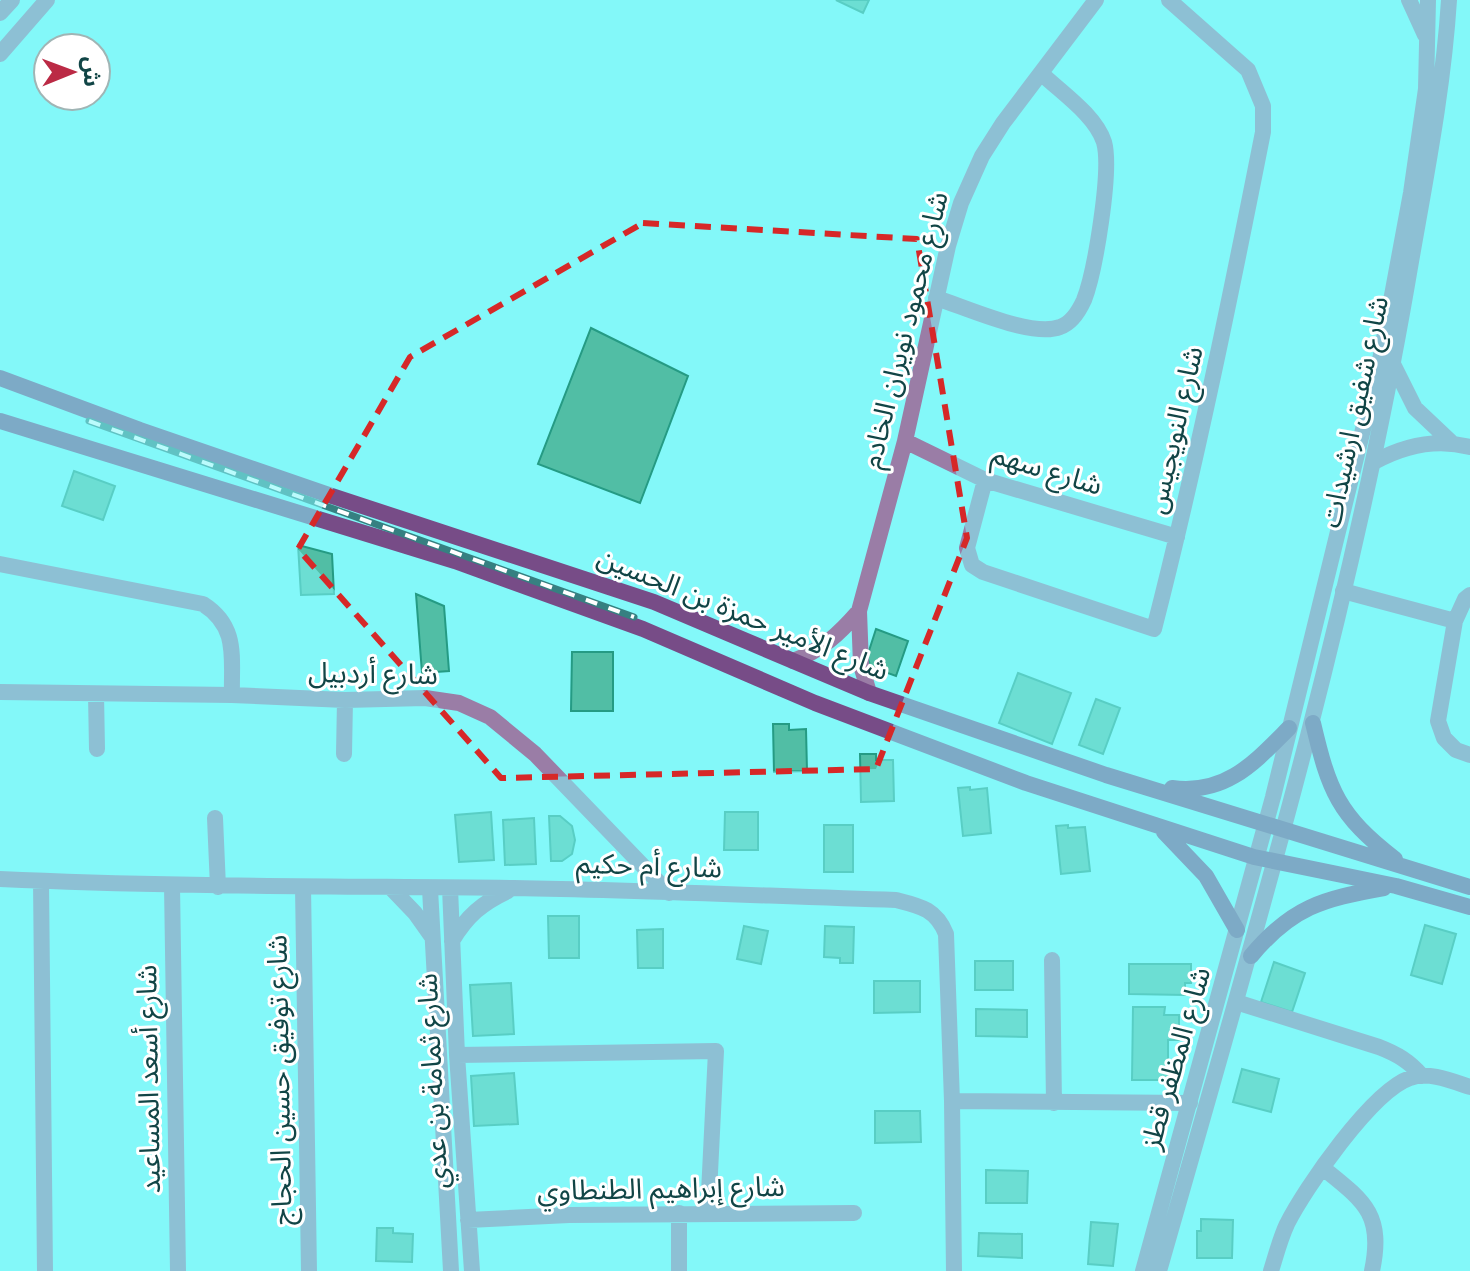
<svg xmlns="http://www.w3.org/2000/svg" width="1470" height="1271" font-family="'Varela Round','Noto Sans Arabic',sans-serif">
	<rect width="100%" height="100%" fill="#83f8f9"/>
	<path fill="#51bea5" stroke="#259b84" stroke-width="2" d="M836 0H869L863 13Z
		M591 328 688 376 640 503 538 464Z
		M74 471 115 486 103 520 62 506Z
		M298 545 332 554 334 594 301 595Z
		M416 594 444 606 449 671 422 673Z
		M876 629 908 641 896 676 871 667 867 657Z
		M572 652H613V711H571Z
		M1018 673 1071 693 1052 744 999 723Z
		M1096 699 1120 708 1103 754 1079 745Z
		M773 724H789V730L806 729 807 771 774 772Z
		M860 754H876V760H893L894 801 861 802Z
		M970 787V790L987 788 991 833 963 836 958 788Z
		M491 812 494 860 459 862 455 815Z
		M725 812H758V850H724Z
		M549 816H560L572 826 575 840 572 854 562 861H551Z
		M534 818 536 864 505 865 503 820Z
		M824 825H853V872H824Z
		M1068 825V828L1085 827 1090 871 1061 874 1056 826Z
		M548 916H579V958H549Z
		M1425 925 1456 934 1442 984 1411 975Z
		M744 926 768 931 761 964 737 959Z
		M825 926 854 927 853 963H840V958L824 957Z
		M663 929V968H638L637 930Z
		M975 961H1013V990H975Z
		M1274 962 1305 973 1292 1012 1261 1002Z
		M1129 964H1191V983H1185V995L1129 994Z
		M874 981H920V1012L874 1013Z
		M511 983 514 1034 473 1036 470 985Z
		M1133 1007H1165L1164 1015H1179V1040H1168V1080H1132Z
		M976 1009 1027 1010V1037L976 1036Z
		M1242 1069 1279 1079 1271 1112 1233 1102Z
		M514 1073 518 1124 474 1126 471 1076Z
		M875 1111H920L921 1142 875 1143Z
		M986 1170 1028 1171 1027 1203H986Z
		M1201 1219 1233 1220 1232 1258H1197V1231H1201Z
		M1091 1222 1118 1224 1113 1266 1088 1264Z
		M377 1228H393V1233L413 1234 412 1262 376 1261Z
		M979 1233 1022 1234V1258L978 1256Z"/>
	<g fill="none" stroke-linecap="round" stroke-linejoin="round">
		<path stroke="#9a7da6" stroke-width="16" d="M936 298C965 307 1032 338 1060 327 1072 323 1079 311 1084 300 1095 272 1112 170 1104 142 1095 115 1062 93 1042 74
			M1386 362 1393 364 1415 408 1451 442
			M905 441 985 480 1177 537
			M1374 462C1405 445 1436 438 1470 447
			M985 480 967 548 972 565 983 572 1154 629C1196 465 1230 299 1263 132V106L1248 70 1169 0
			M0 564 203 604C239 627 231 658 232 695
			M1343 591 1455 621
			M1470 595 1465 599 1455 621 1438 721 1444 738 1456 750 1470 755
			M793 661C822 650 839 634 859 611
			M0 692 232 695 345 700 425 698 459 703 490 717 535 754 669 893
			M869 693 861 665 859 611 905 441 948 246 961 203 982 156 1003 123 1096 0
			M96 694 97 749
			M344 754 345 700
			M215 818 218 887
			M0 879C172 887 343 886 514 888 641 890 769 896 896 900 920 906 936 909 946 934L952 1101 954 1271
			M41 881 45 1271
			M172 886 178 1271
			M303 887 309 1271
			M450 888 457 1055 472 1271
			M392 889 415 913 432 937
			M430 889 451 1271
			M452 941C467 916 482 903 508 891
			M1052 960 1054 1103
			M1236 1002 1379 1047C1397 1054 1409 1061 1422 1076
			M457 1055 716 1051 708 1213
			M952 1101 1190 1103
			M1323 1168C1364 1201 1384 1214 1372 1271
			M679 1213V1271
			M468 1220 569 1215 854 1213
			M1271 1271C1276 1255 1280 1239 1287 1224 1305 1188 1372 1091 1410 1078 1428 1071 1452 1081 1470 1087"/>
		<path stroke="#9a7da6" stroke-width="16" d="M1409 0 1425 35
			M0 13 12 0
			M0 54 47 0
			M1143 1271 1273 797 1380 360 1411 193 1426 89 1428 0
			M1159 1271C1252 945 1349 620 1407 285 1423 190 1443 96 1449 0"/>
		<path stroke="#774c87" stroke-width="16" d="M0 378 140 430 332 496 654 602 869 693 1106 775 1470 887
			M0 421 455 561 643 629 815 703 1026 783 1254 857 1396 886 1470 907
			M1313 723C1329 791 1338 815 1395 859
			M1172 788C1226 795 1254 763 1289 728
			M1164 832 1206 876 1237 930
			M1251 956C1292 907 1322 899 1384 888"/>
		<defs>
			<path id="rail" d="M89 421 634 617"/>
		</defs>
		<use href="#rail" stroke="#368081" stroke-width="7"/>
		<use href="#rail" stroke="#fff" stroke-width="4" stroke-dasharray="12" stroke-linecap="butt"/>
	</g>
	<path d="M0 0H1470V1271H0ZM643 223 917 239 967 538 876 769 501 778 298 549 410 357Z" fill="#83f8f9" fill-opacity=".55" fill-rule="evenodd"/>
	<path fill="none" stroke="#d62828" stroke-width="6" stroke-dasharray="16 10" stroke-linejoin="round" d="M643 223 917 239 967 538 876 769 501 778 298 549 410 357Z"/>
	<g text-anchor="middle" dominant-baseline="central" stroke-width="6" stroke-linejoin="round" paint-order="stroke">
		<g font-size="28" fill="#114546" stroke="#fff">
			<text transform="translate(905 330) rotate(-76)">شارع محمود نويران الخادم</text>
			<text transform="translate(1355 412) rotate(-78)">شارع شفيق ارشيدات</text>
			<text transform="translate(1175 430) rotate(-77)">شارع النويجيس</text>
			<text transform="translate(1047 470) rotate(17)">شارع سهم</text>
			<text transform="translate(743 614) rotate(22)">شارع الأمير حمزة بن الحسين</text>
			<text transform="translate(373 674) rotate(1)">شارع أردبيل</text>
			<text transform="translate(649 866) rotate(2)">شارع أم حكيم</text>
			<text transform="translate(1176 1058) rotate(-74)">شارع المظفر قطز</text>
			<text transform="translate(149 1079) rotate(-91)">شارع أسعد المساعيد</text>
			<text transform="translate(280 1080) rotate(-91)">شارع توفيق حسين الحجاج</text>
			<text transform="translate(433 1081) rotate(-93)">شارع ثمامة بن عدي</text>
			<text transform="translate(661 1189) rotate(-1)">شارع إبراهيم الطنطاوي</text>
		</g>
	</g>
	<g transform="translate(72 72) rotate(89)"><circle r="38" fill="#ffffff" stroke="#a0b5b5" stroke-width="2"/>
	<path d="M0-6L14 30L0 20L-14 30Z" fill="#bb2a45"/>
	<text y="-12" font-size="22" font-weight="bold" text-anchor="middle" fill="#114546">ش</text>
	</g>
</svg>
